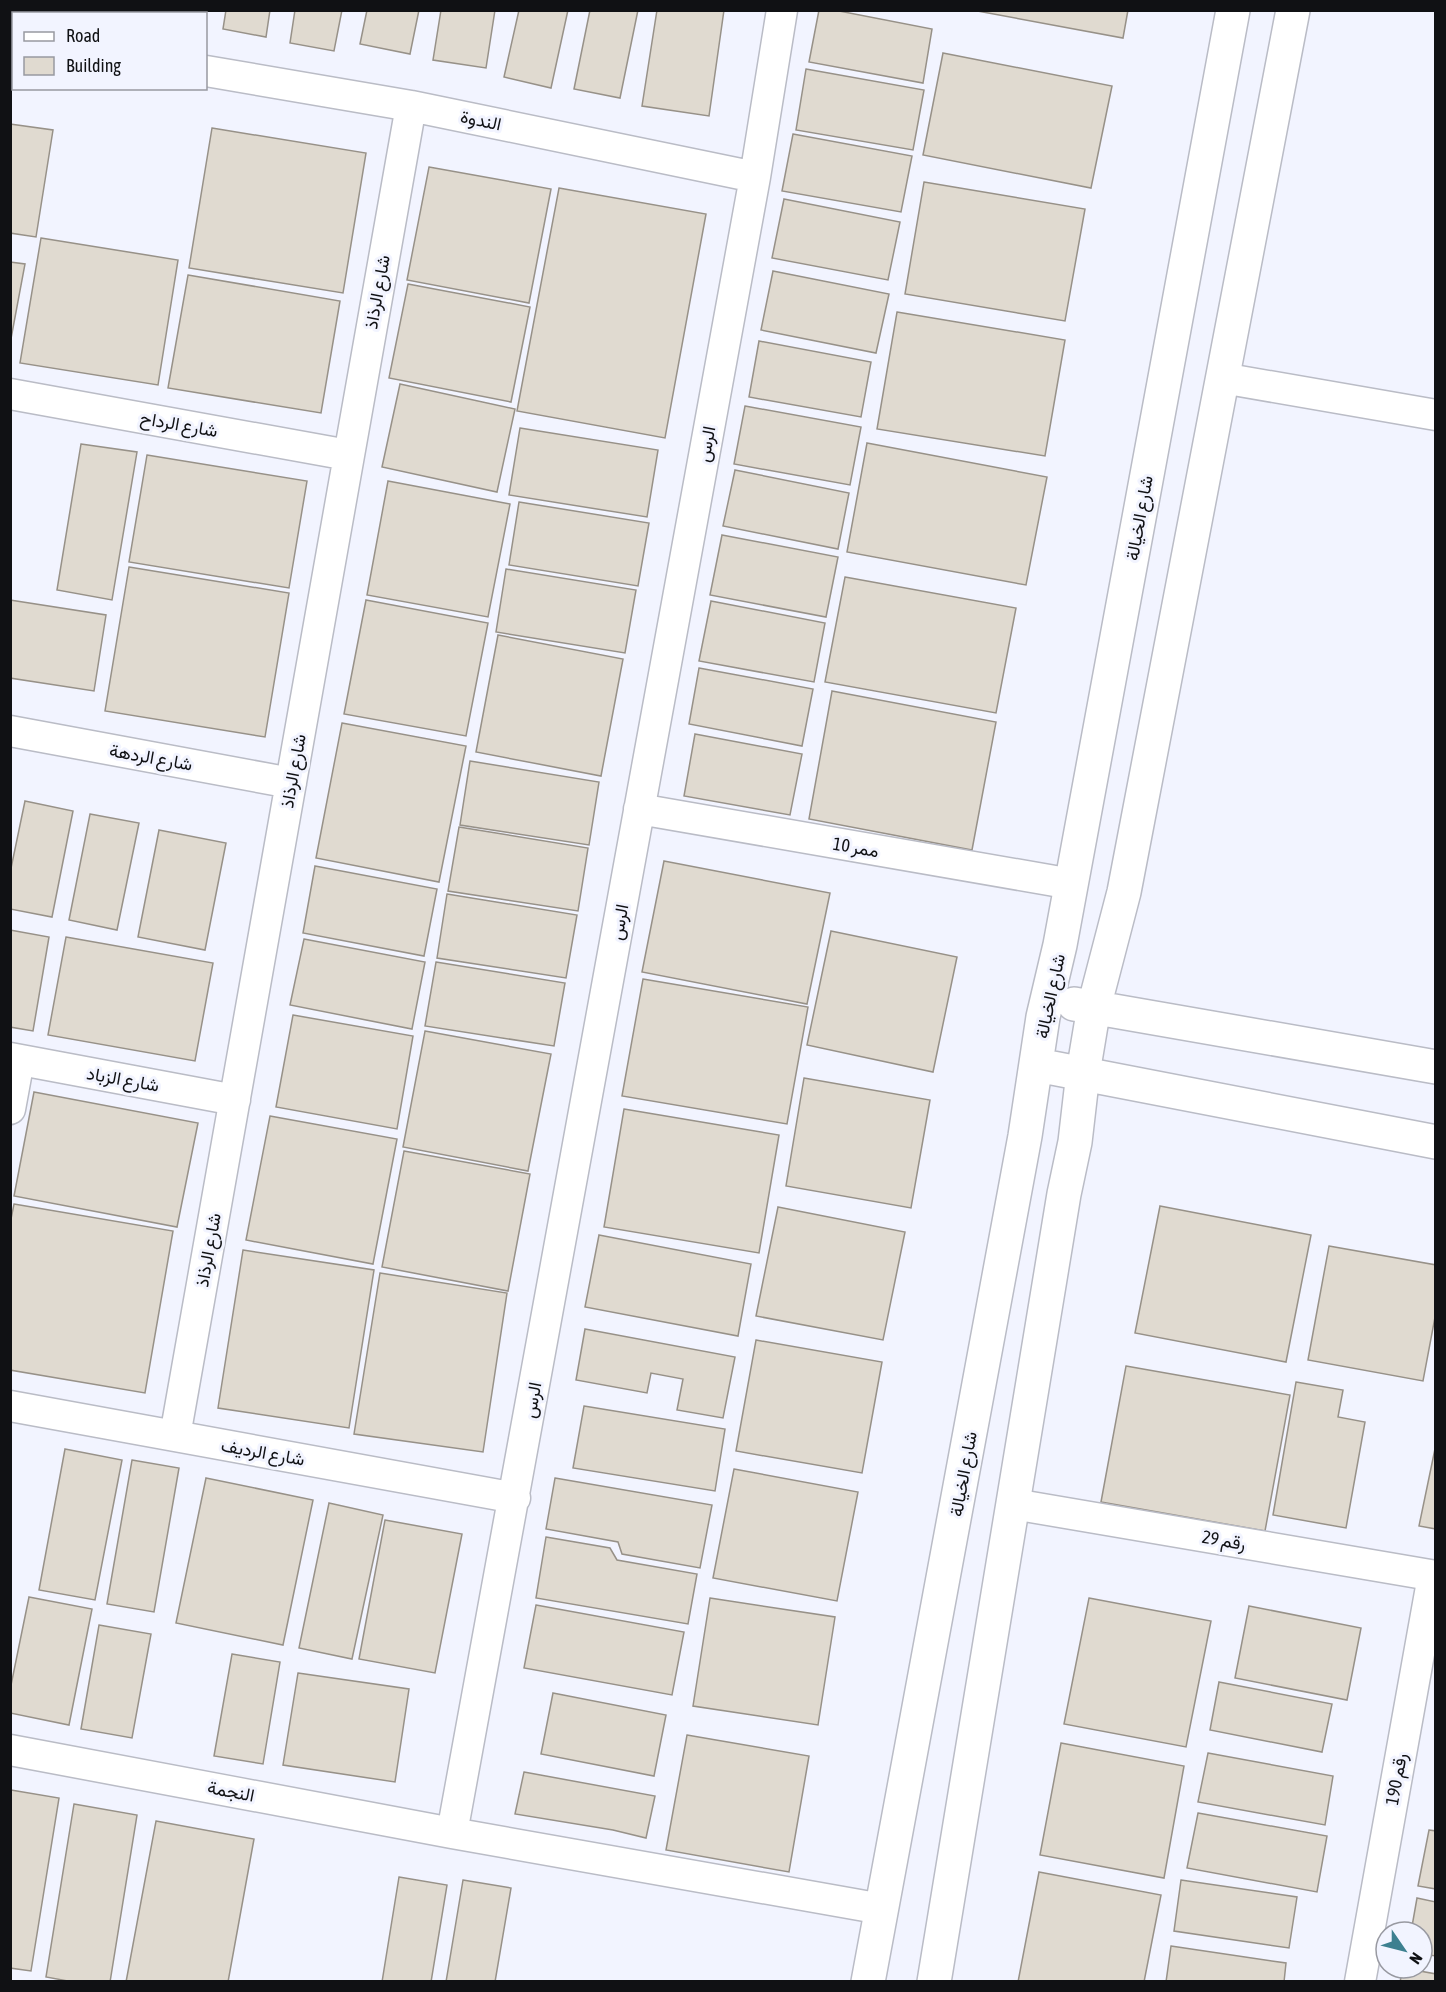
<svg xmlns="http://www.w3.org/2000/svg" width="1446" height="1992" font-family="'Asap Condensed',Vazirmatn,sans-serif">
	<rect width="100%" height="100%" fill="#f2f4ff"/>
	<path fill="#e0dad0" stroke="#979188" stroke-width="1.5" d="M71 10H126V14H71Z
		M141 10H196V14H141Z
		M226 10H270L266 37 223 29Z
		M295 10H342L334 51 290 43Z
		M367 10H419L410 54 360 44Z
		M441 10H495L486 68 433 60Z
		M519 10H568L551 88 504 77Z
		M590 10H638L620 98 574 89Z
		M657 10H724L709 116 642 106Z
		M819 10H834L932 29 923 83 809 62Z
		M972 10H1128L1123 38Z
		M943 53 1112 86 1091 188 923 155Z
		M806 69 924 90 913 150 796 130Z
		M10 124 53 130 36 237 10 233Z
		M212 128 366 153 343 293 189 268Z
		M793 134 912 156 901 212 782 191Z
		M429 167 551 189 529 303 407 280Z
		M924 182 1085 209 1065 321 905 294Z
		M559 188 706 214 665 438 517 411Z
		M784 199 900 222 888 280 772 258Z
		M41 238 178 260 158 385 20 363Z
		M10 262 25 264 10 344Z
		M773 271 889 294 876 353 761 330Z
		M188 275 340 301 321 413 168 388Z
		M408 284 530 307 511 402 389 378Z
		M897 312 1065 340 1045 456 877 429Z
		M759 341 871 362 861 417 749 397Z
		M400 384 515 409 497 492 382 467Z
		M745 406 861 427 850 485 734 464Z
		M520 428 658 450 647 517 509 495Z
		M867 443 1047 477 1026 585 847 552Z
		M81 444 137 452 112 600 57 590Z
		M147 455 307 481 289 588 129 562Z
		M735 470 849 493 838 549 723 526Z
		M388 481 510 504 488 617 367 595Z
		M519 502 649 523 638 586 509 565Z
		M722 535 838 557 826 617 710 595Z
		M129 567 289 593 265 737 105 711Z
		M506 569 636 590 625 653 496 632Z
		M845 577 1016 608 996 713 825 682Z
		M10 600 106 615 94 691 10 678Z
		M366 600 488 623 466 736 344 714Z
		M711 601 825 623 814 682 699 661Z
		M498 635 623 659 601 776 476 752Z
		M699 668 813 689 802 746 689 724Z
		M832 691 996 722 972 850 809 819Z
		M342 723 466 746 439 882 316 858Z
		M695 734 802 754 790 815 684 796Z
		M470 761 599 782 589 845 460 825Z
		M25 801 73 811 52 917 10 909V873Z
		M90 814 139 823 117 930 69 920Z
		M459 827 588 848 578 911 448 891Z
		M159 830 226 843 205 950 138 937Z
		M664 861 830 893 807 1004 642 972Z
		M315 866 437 889 424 956 303 933Z
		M447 894 577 915 566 978 437 958Z
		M10 930 49 937 33 1031 10 1027Z
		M831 931 957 957 933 1072 807 1045Z
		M66 937 213 963 195 1061 48 1035Z
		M304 939 425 962 412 1029 290 1005Z
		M436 962 565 983 554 1046 425 1026Z
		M643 979 808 1007 787 1124 622 1096Z
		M293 1015 413 1036 397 1129 276 1107Z
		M425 1031 551 1054 528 1171 403 1147Z
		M804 1078 930 1100 911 1208 786 1186Z
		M34 1092 198 1123 177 1227 14 1196Z
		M624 1109 779 1135 759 1253 604 1227Z
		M270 1116 397 1139 373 1264 246 1240Z
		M404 1151 530 1174 508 1291 382 1267Z
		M14 1204 173 1231 145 1393 10 1370V1224Z
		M1160 1206 1311 1235 1286 1362 1135 1333Z
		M778 1207 905 1232 883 1340 756 1316Z
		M599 1235 751 1264 738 1336 585 1307Z
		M1329 1246 1436 1265V1312L1423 1381 1308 1360Z
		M243 1250 374 1270 349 1428 218 1408Z
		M380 1273 507 1293 483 1452 354 1434Z
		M585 1329 735 1357 723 1418 677 1410 683 1379 651 1373 647 1393 576 1380Z
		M756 1340 882 1362 862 1473 736 1451Z
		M1126 1366 1290 1395 1265 1531 1101 1502Z
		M1296 1382 1343 1390 1338 1417 1365 1422 1346 1528 1273 1515Z
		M584 1406 725 1429 715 1491 573 1468Z
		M1436 1444V1529L1419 1526Z
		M65 1449 122 1460 95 1600 39 1590Z
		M132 1460 179 1468 154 1612 107 1604Z
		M734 1469 858 1492 837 1601 713 1578Z
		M206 1478 313 1500 283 1645 176 1623Z
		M555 1478 712 1505 700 1568 622 1554 618 1542 546 1529Z
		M329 1503 383 1515 352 1659 299 1648Z
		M385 1520 462 1534 435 1673 359 1659Z
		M546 1537 610 1548 617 1560 697 1574 688 1624 536 1598Z
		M29 1597 92 1609 69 1725 10 1713V1690Z
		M710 1598 835 1617 818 1725 693 1706Z
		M1089 1598 1211 1621 1186 1747 1064 1724Z
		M536 1605 684 1632 672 1695 524 1668Z
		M1249 1606 1361 1628 1347 1700 1235 1678Z
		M99 1625 151 1634 132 1738 81 1729Z
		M232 1654 280 1662 263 1764 214 1756Z
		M298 1673 409 1689 395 1782 283 1765Z
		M1219 1682 1332 1704 1322 1752 1210 1730Z
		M553 1693 666 1715 654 1776 541 1754Z
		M687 1735 809 1756 789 1872 666 1850Z
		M1061 1743 1184 1766 1164 1878 1040 1855Z
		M1208 1753 1333 1776 1325 1825 1198 1802Z
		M524 1772 655 1796 646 1838 613 1830 515 1814Z
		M11 1790 59 1798 31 1971 10 1968Z
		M74 1804 137 1815 110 1982H73L46 1977Z
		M1198 1813 1327 1836 1317 1892 1187 1868Z
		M156 1821 254 1839 228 1982H126Z
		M1429 1830 1436 1831V1889L1418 1886Z
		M1039 1872 1161 1895 1144 1982H1018Z
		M399 1877 447 1885 431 1982H382Z
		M463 1880 511 1888 495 1982H446Z
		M1181 1880 1297 1897 1289 1948 1174 1931Z
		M1417 1898 1436 1902V1956L1422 1954V1932H1411Z
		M1171 1946 1286 1963 1284 1982H1166Z
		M1403 1968 1436 1974V1982H1400Z"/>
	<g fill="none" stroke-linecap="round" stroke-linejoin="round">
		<defs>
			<path id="street" d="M10 37H14
				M206 71 411 106 755 177
				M1222 378 1436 415
				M10 394 348 455
				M10 731 291 783
				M639 809 1072 884
				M10 1058 235 1100
				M10 1109 19 1060
				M10 1406 515 1498
				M175 1436 411 106
				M1013 1504 1436 1576
				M10 1750 452 1833 882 1909
				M452 1833 755 177 782 10
				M1360 1982 1433 1576"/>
			<path id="secondary" d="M1074 1004 1436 1067
				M1037 1065 1436 1142
				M868 1982 1025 1136 1043 1017 1060 945 1233 10
				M934 1982 1064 1194 1075 1142 1083 1073 1094 1007 1124 892 1293 10"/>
		</defs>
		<use href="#street" stroke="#babcc6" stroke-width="33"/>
		<use href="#secondary" stroke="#babcc6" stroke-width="36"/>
		<use href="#street" stroke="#fff" stroke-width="30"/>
		<use href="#secondary" stroke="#fff" stroke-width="33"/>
	</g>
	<g text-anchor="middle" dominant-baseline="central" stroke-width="6" stroke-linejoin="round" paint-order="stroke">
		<g font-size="18" fill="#101114" stroke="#f2f4ff">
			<text transform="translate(481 120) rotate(12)">الندوة</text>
			<text transform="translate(377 292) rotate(-80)">شارع الرذاذ</text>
			<text transform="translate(179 424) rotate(10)">شارع الرداح</text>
			<text transform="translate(706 444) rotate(-80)">الرس</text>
			<text transform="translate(1139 518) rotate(-80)">شارع الخيالة</text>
			<text transform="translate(151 757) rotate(10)">شارع الردهة</text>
			<text transform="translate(293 771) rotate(-80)">شارع الرذاذ</text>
			<text transform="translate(856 847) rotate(10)">ممر 10</text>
			<text transform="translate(619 922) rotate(-80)">الرس</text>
			<text transform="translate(1050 996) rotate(-78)">شارع الخيالة</text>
			<text transform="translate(123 1079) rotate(10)">شارع الزباد</text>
			<text transform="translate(208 1250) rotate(-80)">شارع الرذاذ</text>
			<text transform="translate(532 1400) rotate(-80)">الرس</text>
			<text transform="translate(263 1452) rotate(10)">شارع الرديف</text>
			<text transform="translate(963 1474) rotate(-80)">شارع الخيالة</text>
			<text transform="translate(1224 1540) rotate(10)">رقم 29</text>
			<text transform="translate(1396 1779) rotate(-80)">رقم 190</text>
			<text transform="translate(231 1791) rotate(11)">النجمة</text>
		</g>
	</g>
	<rect width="1446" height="1992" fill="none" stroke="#101114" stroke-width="24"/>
	<rect x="12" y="12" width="195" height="78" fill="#f2f4ff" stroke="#9899a1" stroke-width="1.5"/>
	<rect x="24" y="32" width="30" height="9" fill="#ffffff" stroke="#9899a1" stroke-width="1.5"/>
	<text x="66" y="42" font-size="18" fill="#101114">Road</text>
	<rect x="24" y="57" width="30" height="18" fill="#e0dad0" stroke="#9899a1" stroke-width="1.5"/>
	<text x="66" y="72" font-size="18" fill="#101114">Building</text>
	<g transform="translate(1404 1950) rotate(125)"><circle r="28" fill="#f2f4ff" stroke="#9899a1" stroke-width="1.5"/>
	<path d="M0-4.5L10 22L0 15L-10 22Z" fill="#3d8090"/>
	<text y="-9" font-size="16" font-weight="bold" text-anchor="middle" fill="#101114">N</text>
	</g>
</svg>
